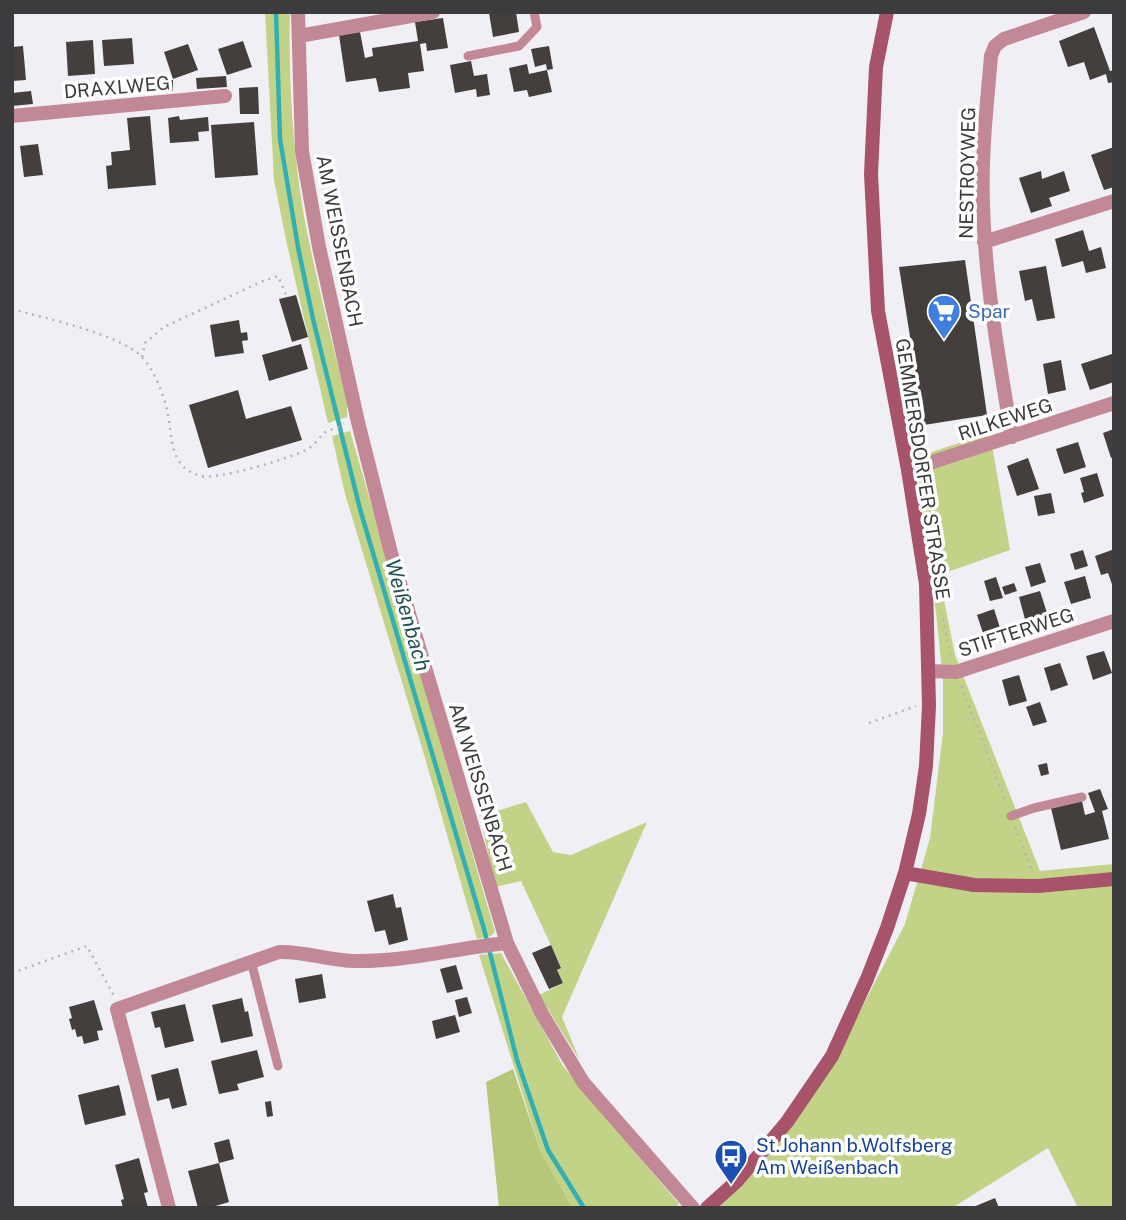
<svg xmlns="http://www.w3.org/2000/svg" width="1126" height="1220" font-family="'Public Sans',sans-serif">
	<rect width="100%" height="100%" fill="#f1eff6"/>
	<path fill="#c2d387" d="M265 12H290C288 84 294 171 309 241 320 295 334 349 347 402V417L328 423 286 240 274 180Z
		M350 431 495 932 491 936 477 939 425 758 345 494 332 436Z
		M986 434 993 451 1010 550 939 575 955 655 1040 871 1114 864V1208H1078L1048 1148 952 1208H715L842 1046 905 924 930 838 943 733V681L936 612 921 521 918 448 929 453Z
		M526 802 553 852 571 855 647 822 562 1017 580 1061 539 995 563 983 557 970 561 967 521 881 495 887 478 807 487 814Z
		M501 953 563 1066 679 1204 675 1208H573L541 1153 479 955Z"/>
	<path fill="#b6c777" d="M513 1069 541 1153 573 1208H499L486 1082Z"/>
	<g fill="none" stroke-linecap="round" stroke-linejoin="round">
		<path stroke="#32afb2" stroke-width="4.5" d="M276 12 280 139 298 247 313 319 360 509 484 929 517 1060 548 1150 584 1208"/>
	</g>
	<path fill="#443e3c" d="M495 12H516L519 32 493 37 489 13Z
		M443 18 448 48 427 51 426 43 420 44 424 71 408 73 410 88 379 92 376 78 346 82 339 35 360 32 365 58 373 56 372 48 418 41 415 22Z
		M1094 27 1110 71 1114 70V82L1108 83 1106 74 1090 80 1084 62 1068 67 1059 41Z
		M132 38 134 64 104 66 102 40Z
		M93 40 95 74 68 76 66 42Z
		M243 41 252 67 227 75 218 49Z
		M188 44 198 70 173 79 164 52Z
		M23 46 26 80 12 81V47Z
		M549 46 553 69 547 70 546 64 535 67 531 49Z
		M471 61 474 76 487 74 490 95 477 97 476 89 455 93 450 65Z
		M527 64 529 74 547 70 552 92 529 97 527 90 514 92 509 68Z
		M226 76 227 87 197 89 196 78Z
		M173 80V91L155 92 154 81Z
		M258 87 259 114H240L239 88Z
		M31 91 33 104 12 106V93Z
		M150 116 156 185 108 189 106 166 112 165 111 152 130 150 127 118Z
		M179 116 180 120 208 117 209 131 198 132 199 141 170 143 168 118Z
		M254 122 258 175 215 178 211 125Z
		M38 144 43 175 24 177 20 146Z
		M1114 147V187L1104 190 1091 155Z
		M1041 171 1042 179 1064 171 1070 191 1049 198 1052 206 1031 213 1019 178Z
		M1083 230 1089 251 1101 247 1106 268 1086 273 1083 261 1062 267 1055 239Z
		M965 260 987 415 924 425 899 267Z
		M1046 266 1055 318 1037 321 1032 299 1025 301 1019 271Z
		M296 295 308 337 292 342 279 299Z
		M239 320 241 333 247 332 248 340 242 341 244 353 215 357 210 325Z
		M301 344 308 369 269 381 262 355Z
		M1112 354 1114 382 1090 390 1081 364Z
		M1061 360 1066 390 1048 394 1043 364Z
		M238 390 246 419 291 406 302 440 208 468 189 405Z
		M1114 429V457L1111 458 1103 433Z
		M1078 442 1086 467 1064 474 1056 449Z
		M1028 458 1039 489 1017 496 1007 466Z
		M1097 473 1104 496 1084 503 1081 493 1084 492 1080 478Z
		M1051 493 1055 513 1038 516 1034 496Z
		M1083 550 1088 566 1075 570 1070 554Z
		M1112 550 1114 555 1113 587 1108 573 1101 575 1095 556Z
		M1040 563 1046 582 1031 587 1025 567Z
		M1085 576 1091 598 1071 604 1064 582Z
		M996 577 1003 598 990 601 984 581Z
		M1014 583 1017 591 1005 595 1002 587Z
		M1040 591 1048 616 1026 623 1019 597Z
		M994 609 1002 634 985 639 977 615Z
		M1104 651 1112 673 1093 680 1086 656Z
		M1060 663 1068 685 1051 691 1044 668Z
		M1019 675 1027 701 1009 706 1002 680Z
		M1040 702 1047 722 1033 726 1026 707Z
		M1047 763 1049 774 1041 776 1038 765Z
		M1100 789 1108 809 1102 811 1109 839 1061 850 1051 808 1082 801 1085 815 1095 812 1088 793Z
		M393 894 396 908 401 907 408 940 389 945 385 930 375 932 367 901Z
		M551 945 561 968 557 970 563 983 549 989 532 953Z
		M456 965 463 989 447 993 440 969Z
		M322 974 326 998 299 1003 295 979Z
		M467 997 472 1013 459 1017 455 1000Z
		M242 998 245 1012 248 1011 253 1036 221 1043 212 1005Z
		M94 1000 103 1030 97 1031 99 1040 84 1044 82 1036 77 1037 75 1029 72 1030 69 1019 72 1018 69 1007Z
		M185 1004 194 1041 165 1048 160 1027 155 1028 151 1012Z
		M455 1015 460 1032 436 1039 432 1021Z
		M257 1050 264 1077 237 1084 239 1090 219 1094 211 1061Z
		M178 1068 187 1105 172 1109 169 1098 157 1101 151 1075Z
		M119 1085 126 1115 85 1125 78 1095Z
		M271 1101 273 1116 267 1117 265 1102Z
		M229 1139 234 1159 219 1163 214 1143Z
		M139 1158 148 1192 144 1193 148 1208H123L121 1200 124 1199 115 1165Z
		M219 1163 229 1202 209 1208H198L188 1171Z
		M995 1198 999 1208H971Z"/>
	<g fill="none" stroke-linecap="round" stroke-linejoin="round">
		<path stroke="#b6b4ba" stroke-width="2.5" stroke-dasharray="2 5" stroke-linecap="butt" d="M12 309C44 318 120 334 142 357 154 370 163 393 167 410 173 435 168 468 201 476 219 480 286 459 304 451 312 448 318 439 324 433 330 429 337 428 344 426
			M142 357 145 343 164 327 263 281 278 276 287 297
			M943 619 951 657
			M961 686 1007 804
			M869 723 916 706
			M1015 827 1033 873
			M12 973 87 946 114 996"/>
		<path stroke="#c38895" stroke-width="9" d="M468 56 519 46 537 27 534 12
			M1011 816 1034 808 1082 797
			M251 961 278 1066"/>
		<path stroke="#c38895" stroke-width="14" d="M298 12 302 151 319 247 358 422 391 553 507 943 542 1014 583 1082 693 1208
			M299 36 433 12
			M12 116 225 96
			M984 242 1114 201
			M1012 437C999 360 985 283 983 204 981 155 987 105 991 56L995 46 1004 39 1084 12
			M908 470 1114 403
			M929 671 956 672 1114 621
			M169 1208 117 1009 279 952C305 951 329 961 355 961 406 962 456 948 507 943"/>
		<path stroke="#a7536a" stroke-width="14" d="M905 873 974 885 1038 886 1114 879
			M707 1208 737 1181 787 1122 832 1056 867 979 887 928 905 873 919 814 926 766 929 706 926 584 908 470 878 311 871 174 876 67 887 12"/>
	</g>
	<defs>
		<symbol id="supermarket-pin" viewBox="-11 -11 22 30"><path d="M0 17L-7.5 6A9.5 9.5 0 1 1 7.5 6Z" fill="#3f7fe0" stroke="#fff"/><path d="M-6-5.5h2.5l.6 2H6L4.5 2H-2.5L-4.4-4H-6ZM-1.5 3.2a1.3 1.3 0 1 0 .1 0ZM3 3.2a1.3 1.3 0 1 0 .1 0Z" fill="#fff"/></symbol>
		<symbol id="bus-pin" viewBox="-11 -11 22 30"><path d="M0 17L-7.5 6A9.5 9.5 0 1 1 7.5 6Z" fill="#1a4fb4" stroke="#fff"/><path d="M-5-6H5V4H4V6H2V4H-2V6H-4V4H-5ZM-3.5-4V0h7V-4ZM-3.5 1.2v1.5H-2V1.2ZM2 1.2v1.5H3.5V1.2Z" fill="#fff"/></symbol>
	</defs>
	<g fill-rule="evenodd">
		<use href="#supermarket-pin" x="925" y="292" width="38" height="52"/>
		<use href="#bus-pin" x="712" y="1137" width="38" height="52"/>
	</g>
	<g text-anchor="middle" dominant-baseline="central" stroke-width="7" stroke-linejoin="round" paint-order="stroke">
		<g font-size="19" fill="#3c3b3d" stroke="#fff">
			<text transform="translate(117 87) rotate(-5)">DRAXLWEG</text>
			<text transform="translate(967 173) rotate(-89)">NESTROYWEG</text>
			<text transform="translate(340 241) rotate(79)">AM WEISSENBACH</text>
			<text transform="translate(1005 419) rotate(-18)">RILKEWEG</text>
			<text transform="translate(923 469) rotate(81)">GEMMERSDORFER STRASSE</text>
			<text transform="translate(1016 632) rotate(-18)">STIFTERWEG</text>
			<text transform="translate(481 787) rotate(73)">AM WEISSENBACH</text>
		</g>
		<g font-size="19" fill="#366cbe" stroke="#fff" text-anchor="start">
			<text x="968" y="311">Spar</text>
		</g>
		<g font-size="19" fill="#164399" stroke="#fff" text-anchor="start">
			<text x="756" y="1145">St.Johann b.Wolfsberg<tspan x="756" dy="22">Am Weißenbach</tspan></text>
		</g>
		<g font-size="21" font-style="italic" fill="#205355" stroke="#fff">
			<text transform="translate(408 615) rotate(74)">Weißenbach</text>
		</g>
	</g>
	<rect width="1126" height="1220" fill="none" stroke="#3c3b3d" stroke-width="28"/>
</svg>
